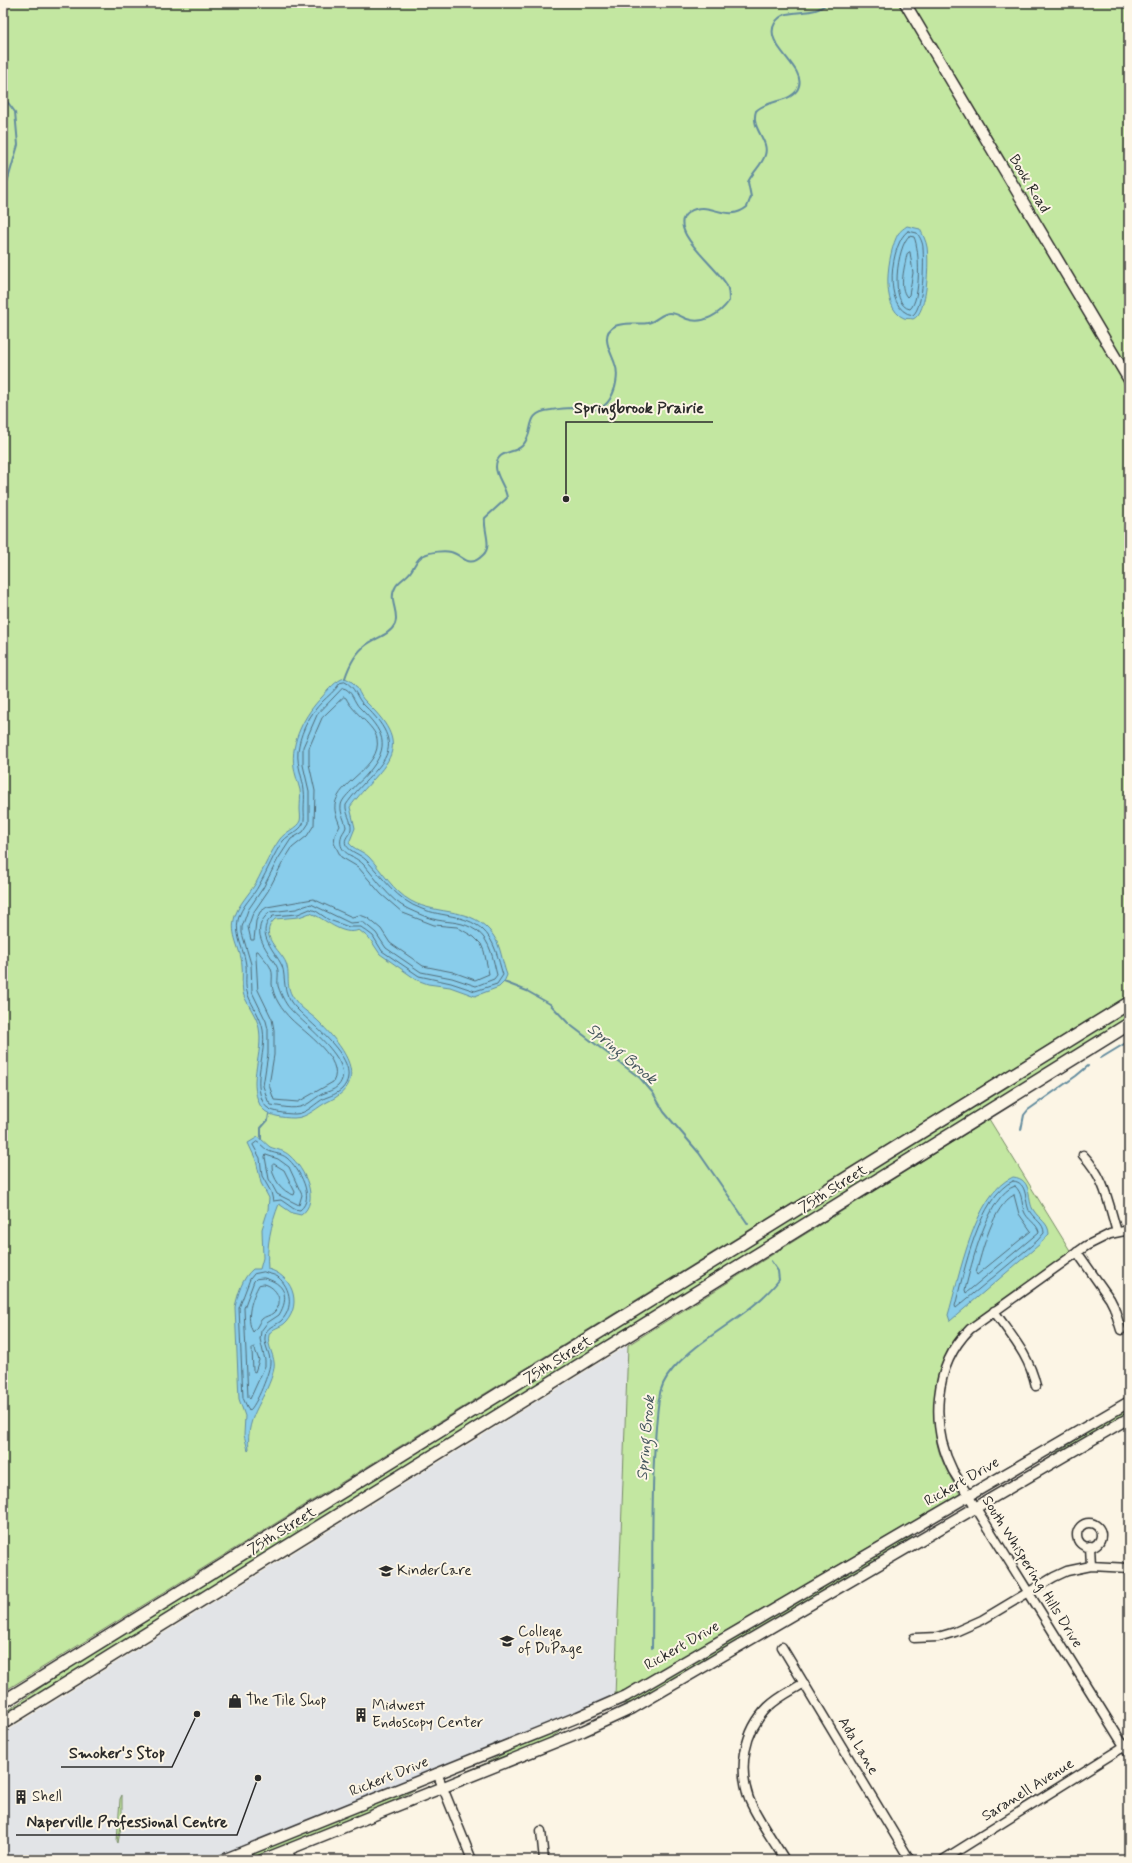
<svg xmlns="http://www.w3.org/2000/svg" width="1132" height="1863" font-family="Mynerve,sans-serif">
	<rect width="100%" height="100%" fill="#fcf5e5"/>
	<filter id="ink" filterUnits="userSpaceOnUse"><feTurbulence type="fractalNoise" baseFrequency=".025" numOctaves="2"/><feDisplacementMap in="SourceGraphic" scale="8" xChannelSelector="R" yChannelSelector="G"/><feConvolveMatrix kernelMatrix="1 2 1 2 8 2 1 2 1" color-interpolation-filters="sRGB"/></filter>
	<g filter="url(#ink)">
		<path fill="#e2e4e7" d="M628 1345 615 1696 589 1708 206 1860H3V1733Z"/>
		<path fill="#c3e7a1" stroke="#778966" d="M3 3H1129V995L3 1692Z
			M1129 1008V1019L3 1719V1714L88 1654Z
			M989 1119 1071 1252C1050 1267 1029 1281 1009 1296 987 1311 962 1326 948 1350 940 1366 939 1382 937 1400 932 1443 938 1457 960 1494L615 1696 628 1345Z
			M1129 1408V1414L1035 1467 1094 1428Z
			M911 1535 912 1537 848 1579 632 1704H623Z
			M571 1725 538 1745 457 1777 458 1775 482 1765 513 1749Z
			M426 1784 367 1814 252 1860H235Z
			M122 1795V1821L118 1843 117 1841 120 1799Z"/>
		<path fill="#89cdeb" stroke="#638c9e" d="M907 226 920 229C923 235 926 241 927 247 929 260 928 314 913 319 910 318 906 319 904 318 879 308 888 252 898 234 900 231 904 228 907 226Z
			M345 678C360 684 357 694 366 702 419 752 381 765 350 807L355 828 349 843C353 849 363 851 369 857 382 871 393 891 411 901 438 916 473 906 493 935 501 946 502 962 507 975L504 982 499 987 475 996 450 987 428 984 417 980 380 954 370 939 359 930C342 937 325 918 310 913L299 917 275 919C257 936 281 950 286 963 291 977 284 986 295 1000 302 1010 313 1015 321 1024 343 1047 371 1081 329 1101 318 1106 308 1118 294 1118 283 1118 265 1116 260 1105 247 1079 264 1055 259 1028 257 1017 249 1007 244 996 241 987 243 976 242 965 241 948 229 935 235 916 239 904 249 894 256 883 264 868 270 853 280 839 285 832 297 828 300 821 301 817 300 813 300 809 300 803 301 796 300 790 298 782 295 775 294 767 290 742 305 714 322 697 328 690 336 680 345 678Z
			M258 1137C263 1140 266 1144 270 1147 277 1150 284 1150 290 1156 304 1168 321 1201 301 1215L292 1213 279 1204C271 1224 266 1247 268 1269 291 1275 303 1302 286 1322 281 1328 272 1327 269 1335 266 1345 276 1357 274 1368 268 1398 245 1414 249 1449L248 1450 244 1435 245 1416 239 1399 235 1307C238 1294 242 1278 253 1269H260L263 1258 262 1229 268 1210 269 1198 261 1183 256 1160 248 1143Z
			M1013 1177C1034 1179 1026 1201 1034 1211 1039 1219 1049 1223 1049 1234L1040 1244 950 1321 948 1315C959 1279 974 1193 1013 1177Z"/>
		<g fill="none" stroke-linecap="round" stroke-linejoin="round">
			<path stroke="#516c78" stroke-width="1" d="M908 231 917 233C920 237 923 243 923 248 924 262 924 306 913 315 881 311 891 241 908 231Z
				M909 236 914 237C920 250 921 300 910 309 889 306 897 246 909 236Z
				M910 252 913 273 909 295 907 297C898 287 905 266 907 254Z
				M345 682C356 687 356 698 364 705 416 754 373 765 346 805 345 813 352 820 351 829 350 835 343 838 346 845 350 852 360 854 366 860 384 878 396 900 422 909 442 917 464 914 482 929 495 940 498 959 503 975L497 984 475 991 451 983 419 976 382 951 373 936 361 927H349L329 920 316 911 310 909 298 914 273 916C255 931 272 948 280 962 287 972 281 987 291 1002 304 1021 368 1061 342 1089 337 1094 330 1096 325 1098 315 1103 307 1114 295 1114 286 1114 268 1112 264 1104 251 1080 267 1055 263 1030 261 1017 252 1006 248 995 244 985 247 974 246 965 244 949 235 937 238 920 241 906 253 897 259 885 268 870 273 855 283 841 289 834 299 832 303 824 305 819 304 814 304 809 304 803 305 796 304 790 302 774 295 762 299 745 302 730 310 714 322 702 328 696 335 691 340 683Z
				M343 688C352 689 354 703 360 708 383 731 392 745 368 773 363 780 356 784 351 791 347 795 341 801 341 806 340 813 345 820 346 827 345 831 341 834 341 838 338 854 354 855 363 864 377 879 389 900 408 909 417 913 427 918 437 920 453 923 462 921 477 931 491 941 493 960 497 975L494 979 476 986 452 978 421 972 386 948 376 933 363 922 350 923 311 904 296 909 270 912C248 930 266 948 276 965 280 971 277 979 278 986 280 992 283 999 287 1005 298 1021 360 1062 338 1086 334 1090 327 1092 322 1094 317 1097 313 1100 309 1103 297 1111 285 1107 271 1105L268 1101 263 1086 268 1054V1029L266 1021 252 992 251 964 242 933V927L248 910 263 888 278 859 291 839 303 832 309 823V791L303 765V747L317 715Z
				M344 697 346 698C353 713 375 726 377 739 382 767 338 781 335 805 334 813 338 819 340 826L335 835 334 843 341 857 358 867 381 894 403 913 434 925 457 927 474 937 481 944 484 951 489 974 475 980 453 972 423 966 390 943 381 929 368 918 360 915 352 917 313 899 267 907 260 912 256 921 254 940H251L248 927 253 913 268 891 283 862 292 848 307 836 314 825 315 791 309 764V748L322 718Z
				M256 951H258C262 957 269 963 271 969 273 973 272 979 272 984 273 997 282 1010 291 1019 304 1032 346 1060 333 1082L298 1102 274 1100 269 1085 274 1055V1030L272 1019 258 990Z
				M257 1142C261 1144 263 1147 267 1150 273 1154 281 1153 287 1158 299 1168 316 1198 300 1210L294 1209 281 1200 273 1201 271 1192 262 1176 260 1158 253 1145Z
				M266 1155 278 1159 289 1167 302 1195 299 1205 277 1194 269 1179 265 1157Z
				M274 1164 284 1170 295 1192 294 1195C282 1192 272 1178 272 1166Z
				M1013 1181C1029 1182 1024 1203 1030 1212 1035 1220 1044 1223 1044 1233L1037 1241 956 1308 955 1306C964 1272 979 1196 1013 1181Z
				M1015 1186C1023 1194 1021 1201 1024 1211 1027 1220 1037 1223 1039 1232L966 1293 965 1290C971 1266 988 1194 1015 1186Z
				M1014 1195 1019 1214 1031 1231 977 1275 976 1273C982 1252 993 1205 1014 1195Z
				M264 1272C268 1274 274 1274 278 1277 291 1288 294 1308 281 1321 275 1326 266 1326 265 1337 264 1345 270 1353 270 1361 271 1370 256 1406 249 1411L243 1398 239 1308 250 1279 254 1274Z
				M264 1278C285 1283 290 1297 279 1315L267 1323 261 1331 260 1339 265 1360V1366L250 1399 248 1397 244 1308 254 1281 256 1279Z
				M264 1284C276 1286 286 1303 273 1313 270 1316 265 1316 262 1319 258 1323 257 1329 253 1332 245 1318 252 1297 259 1285Z
				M254 1347 259 1360 255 1372 253 1371 252 1349Z"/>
			<path stroke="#638c9e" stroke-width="2" d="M3 96 15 112 18 145 3 196
				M345 678C349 666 355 653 366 645 375 638 390 635 395 624 400 612 387 600 396 586 400 580 407 577 411 571 415 565 417 558 424 555 431 552 444 550 451 552 463 555 468 570 483 555 493 546 483 530 485 518L507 498C506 487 496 477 496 467 496 450 514 454 522 446 537 431 522 413 551 410 558 409 566 408 572 408 587 410 601 414 610 399 616 389 619 374 615 364 611 352 599 334 615 326 626 321 638 325 648 323 657 321 661 313 670 313 677 313 681 317 687 319 703 325 720 314 729 301 729 296 729 291 727 286 721 270 663 228 689 212 709 199 726 224 747 207L751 197 748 182C752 173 762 165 765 155 770 140 750 129 756 111 767 99 794 103 799 86 805 66 762 44 775 23 785 5 812 19 827 3
				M504 982 527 991 550 1004 569 1024 640 1078 653 1093 664 1112 699 1153 748 1224
				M1101 1058 1129 1041
				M1021 1130 1024 1115 1028 1110 1076 1076 1088 1066
				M261 1139V1128L268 1120 269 1114
				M652 1648C653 1585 651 1522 654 1460 655 1440 656 1419 659 1399 660 1388 666 1377 673 1369 703 1334 750 1317 779 1280L778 1271 771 1261"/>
			<defs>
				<path id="minor" d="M1083 1155C1105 1178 1108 1202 1117 1232
					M1129 1230 1110 1234 1086 1246 970 1329C933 1366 930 1426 953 1471L1129 1754
					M1077 1252 1110 1299 1114 1307 1121 1330
					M994 1311C1012 1337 1029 1355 1036 1386
					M1077 1535a12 12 0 1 1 24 0a12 12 0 1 1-24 0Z
					M1090 1546 1091 1566
					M914 1638 938 1637 955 1632 982 1620 1054 1577 1067 1571 1091 1566 1129 1568
					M782 1647 910 1860
					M437 1773 472 1860
					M541 1831 544 1860
					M287 1850 292 1860
					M785 1860C773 1840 758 1820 749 1799 738 1768 744 1731 768 1707 778 1697 791 1691 804 1683
					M943 1860 1128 1744"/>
				<path id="tertiary" d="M905 3 1129 380
					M223 1860 578 1717 626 1696 1129 1402
					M262 1860 583 1731 633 1708 1129 1418"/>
				<path id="secondary" d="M3 1702 1129 1003
					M3 1723 1129 1024"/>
			</defs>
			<use href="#minor" stroke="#2b2b2b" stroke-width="11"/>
			<use href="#tertiary" stroke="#2b2b2b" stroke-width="13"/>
			<use href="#secondary" stroke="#2b2b2b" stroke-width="15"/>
			<use href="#minor" stroke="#fcf5e5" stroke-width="8"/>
			<use href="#tertiary" stroke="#fcf5e5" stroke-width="10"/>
			<use href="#secondary" stroke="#fcf5e5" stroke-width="12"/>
		</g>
	</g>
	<defs>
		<symbol id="school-bare" viewBox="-9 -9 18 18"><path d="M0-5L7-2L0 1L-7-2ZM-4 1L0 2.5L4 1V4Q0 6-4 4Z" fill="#2b2b2b" stroke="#fcf5e5" stroke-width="2.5" paint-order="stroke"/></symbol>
		<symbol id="university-bare" viewBox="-9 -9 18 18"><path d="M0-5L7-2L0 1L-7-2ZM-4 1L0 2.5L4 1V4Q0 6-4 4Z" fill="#2b2b2b" stroke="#fcf5e5" stroke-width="2.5" paint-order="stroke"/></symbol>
		<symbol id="shop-bare" viewBox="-9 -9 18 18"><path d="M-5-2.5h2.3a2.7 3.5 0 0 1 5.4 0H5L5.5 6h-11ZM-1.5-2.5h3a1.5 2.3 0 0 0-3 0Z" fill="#2b2b2b" stroke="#fcf5e5" stroke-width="2.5" paint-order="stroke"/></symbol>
		<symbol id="building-bare" viewBox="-9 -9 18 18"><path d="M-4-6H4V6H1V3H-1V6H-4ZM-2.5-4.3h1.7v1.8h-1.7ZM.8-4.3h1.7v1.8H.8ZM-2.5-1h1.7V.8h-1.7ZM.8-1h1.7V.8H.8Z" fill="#2b2b2b" stroke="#fcf5e5" stroke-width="2.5" paint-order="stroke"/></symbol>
	</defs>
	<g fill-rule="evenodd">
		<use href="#school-bare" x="376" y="1561" width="20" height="20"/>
		<use href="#university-bare" x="497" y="1631" width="20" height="20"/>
		<use href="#shop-bare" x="225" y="1691" width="20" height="20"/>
		<use href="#building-bare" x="351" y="1705" width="20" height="20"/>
		<use href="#building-bare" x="11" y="1787" width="20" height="20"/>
	</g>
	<g text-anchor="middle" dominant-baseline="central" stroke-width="4" stroke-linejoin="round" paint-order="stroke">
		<g font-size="15" fill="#2b2b2b" stroke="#fcf5e5">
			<text transform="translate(1029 184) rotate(59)">Book Road</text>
			<text transform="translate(833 1189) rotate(-32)">75th Street</text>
			<text transform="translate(558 1360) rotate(-32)">75th Street</text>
			<text transform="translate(962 1482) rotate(-30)">Rickert Drive</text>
			<text transform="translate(282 1531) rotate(-32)">75th Street</text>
			<text transform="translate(1032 1572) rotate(58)">South Whispering Hills Drive</text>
			<text transform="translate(682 1646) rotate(-30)">Rickert Drive</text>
			<text transform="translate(858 1746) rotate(59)">Ada Lane</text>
			<text transform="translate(389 1777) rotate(-22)">Rickert Drive</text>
			<text transform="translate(1028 1790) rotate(-32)">Saranell Avenue</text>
		</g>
		<g font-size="15" fill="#2b2b2b" stroke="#fcf5e5" text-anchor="start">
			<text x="397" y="1571">KinderCare</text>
			<text x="518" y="1632">College<tspan x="518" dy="17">of DuPage</tspan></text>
			<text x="246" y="1701">The Tile Shop</text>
			<text x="372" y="1706">Midwest<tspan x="372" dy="17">Endoscopy Center</tspan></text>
			<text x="32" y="1797">Shell</text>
		</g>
		<g font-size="16" font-style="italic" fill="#42545b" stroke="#fcf5e5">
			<text transform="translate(622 1054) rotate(40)">Spring Brook</text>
			<text transform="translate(646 1438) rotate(-85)">Spring Brook</text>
		</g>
	</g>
	<path fill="none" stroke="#2b2b2b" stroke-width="1.5" d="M566 499L566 422H713M197 1714L172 1767H61M258 1778L237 1835H16"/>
	<g fill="#2b2b2b" stroke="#fcf5e5" stroke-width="1.5">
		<circle cx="566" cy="499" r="4"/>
		<circle cx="197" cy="1714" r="4"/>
		<circle cx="258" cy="1778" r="4"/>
	</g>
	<g font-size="16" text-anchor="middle" font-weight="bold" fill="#2b2b2b" stroke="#fcf5e5" stroke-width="4" stroke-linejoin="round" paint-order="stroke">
		<text x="639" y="413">Springbrook Prairie</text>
		<text x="117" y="1758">Smoker's Stop</text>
		<text x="127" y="1827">Naperville Professional Centre</text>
	</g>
	<rect width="1132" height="1863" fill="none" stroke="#fcf5e5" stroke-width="16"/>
	<rect x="8" y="8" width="1116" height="1847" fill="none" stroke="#2b2b2b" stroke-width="1.5" filter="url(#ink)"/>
</svg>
